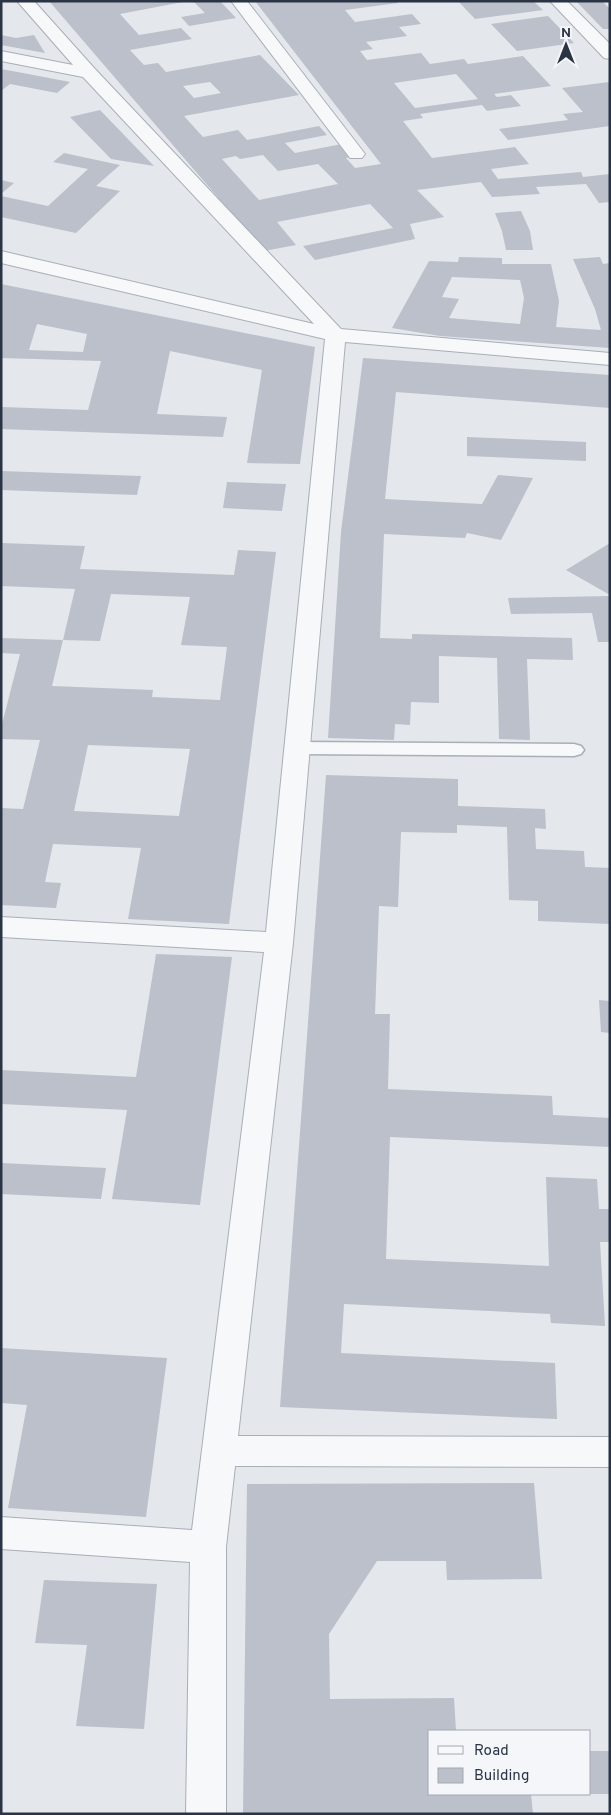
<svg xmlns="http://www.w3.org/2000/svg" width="611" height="1815" font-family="Overpass,sans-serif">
	<rect width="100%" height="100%" fill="#e4e7ec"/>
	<path fill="#bbc0ca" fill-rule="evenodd" d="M49 1H188L120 14 139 35 181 28 192 39 130 50 144 65 158 63 166 72 260 55 299 95 184 116 203 137 238 130 247 140 319 126 327 135 285 143 295 153 342 144 354 156 346 158 355 168 381 164 255 1H396L398 3 345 10 355 22 412 14 421 24 399 27 407 36 366 42 373 49 360 51 367 60 421 53 430 64 464 59 468 64 523 56 551 86 494 94 497 97 511 95 521 106 487 111 482 105 420 114 423 118 403 121 432 158 515 147 529 164 491 169 498 179 581 172 583 177 610 174V202L599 203 586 184 536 187 540 194 492 197 481 182 417 190 444 217 410 224 415 239 315 260 303 246 393 228 370 204 277 222 296 245 264 251ZM456 74 478 99 415 108 394 83ZM210 82 221 93 194 98 183 86ZM263 155 278 171 318 164 338 184 259 200 222 159 236 156 240 159Z
		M193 1H220L236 18 189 26 181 17 205 13Z
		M458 1H533L543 10 475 19Z
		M576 1H602L610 9V29H603Z
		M548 16 574 43 517 51 491 24Z
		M1 35 16 38 34 35 45 53 1 45Z
		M1 69 23 73 70 82 57 93 10 84 1 91Z
		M609 82 610 126 508 140 499 129 568 120 563 114 583 112 562 88Z
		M100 110 154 166 111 159 70 117Z
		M64 153 120 165 96 186 120 191 76 233 1 217V196L48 206 88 169 53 162Z
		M1 180 14 183 1 194Z
		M521 211 530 231 533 250H506L502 231 495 213Z
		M459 257 502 258V264H551L559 301 556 327 601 330 595 309 573 259 600 257 603 264 610 263V348L440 336 392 328 429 261 458 262ZM452 277 520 280 524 298 520 324 449 318 459 299 442 297Z
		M1 284 315 347 300 464 247 463 262 370 170 351 157 414 227 417 223 437 1 429V407L88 410 101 361 1 358ZM37 324 87 334 83 352 29 350Z
		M363 358 610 375V408L396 392 385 499 482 504 498 475 533 478 501 540 467 533 465 538 384 534 380 638 412 639V634L572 638 573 660 527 659 530 740 499 739 497 658 439 656V703L411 702 410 725 395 724 394 740 328 738 341 532Z
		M467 437 586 442V461L467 456Z
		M1 471 141 476 137 495 1 490Z
		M227 482 286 484 282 511 223 508Z
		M1 543 85 546 80 569 234 575 238 550 276 552 229 924 128 919 141 848 53 844 45 882 61 883 56 908 1 905V808L23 809 40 740 1 739V728L20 654 1 653V638L63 640 52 686 153 690 152 697 220 700 227 647 181 645 190 597 111 594 100 641 63 640 75 589 1 586ZM88 745 190 749 179 816 74 811Z
		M610 543V595L566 570Z
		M610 596V642H598L592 613 511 614 508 598Z
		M326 775 458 779V806L545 809 546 829 535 828 536 849 584 851 585 867 610 868V924L538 921V901L509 900 507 827 457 825V833L401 832 398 907 379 906 375 1014H390L388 1089 552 1096 553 1115 610 1118V1147L390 1137 386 1259 549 1266 546 1177 597 1179 599 1209H610V1242H600L605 1326 551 1323 550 1314 344 1304 341 1353 555 1363 557 1419 280 1407Z
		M156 954 232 957 200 1205 112 1199 127 1110 1 1104V1070L136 1077Z
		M599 1000 610 1001V1033L601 1032Z
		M1 1163 106 1168 101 1199 1 1194Z
		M1 1348 167 1358 146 1517 8 1508 27 1405 1 1403Z
		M534 1483 542 1579 447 1580 446 1561H377L329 1634 330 1699 454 1698 456 1731H430V1794H531L533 1814H243L247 1484Z
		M44 1580 157 1584 144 1729 76 1726 87 1645 35 1643Z
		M590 1751H610V1794H590Z"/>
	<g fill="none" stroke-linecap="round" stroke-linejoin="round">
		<defs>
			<path id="lane" d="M299 742 574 744 581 746 584 750 581 754 574 756 299 754 292 752 289 748 292 744Z"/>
			<path id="street" d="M17 1H34L95 69 341 329 610 353V365L345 342 293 943 238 1436 610 1437V1467L235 1466 226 1547V1814H186L190 1562 1 1549V1517L192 1530 264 952 1 937V917L266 932 325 339 1 263V251L314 324 83 77 1 61V51L73 65Z
				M231 1H247L362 150 365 154 362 158H350Z
				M550 1H567L610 44V59L604 58Z"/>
		</defs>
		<use href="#lane" stroke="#a9aeb7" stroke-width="3"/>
		<use href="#street" stroke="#a9aeb7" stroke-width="2"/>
		<use href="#lane" fill="#f7f8fa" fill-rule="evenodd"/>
		<use href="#street" fill="#f7f8fa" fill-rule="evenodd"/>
	</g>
	<rect width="611" height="1815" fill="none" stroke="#2b3445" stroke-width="5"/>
	<rect x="428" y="1730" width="162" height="65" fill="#f4f6f9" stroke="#a4a8b1"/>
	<rect x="438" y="1746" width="25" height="8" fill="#f7f8fa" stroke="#a4a8b1"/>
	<text x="474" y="1755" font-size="15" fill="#2b3445">Road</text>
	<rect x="438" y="1768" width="25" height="15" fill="#bbc0ca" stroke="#a4a8b1"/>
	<text x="474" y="1780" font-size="15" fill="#2b3445">Building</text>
	<g transform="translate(566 45)" stroke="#f4f6f9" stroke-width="4" paint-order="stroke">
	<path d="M0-4L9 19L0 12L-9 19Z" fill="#2b3445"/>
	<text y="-8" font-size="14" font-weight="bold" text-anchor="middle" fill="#2b3445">N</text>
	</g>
</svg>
